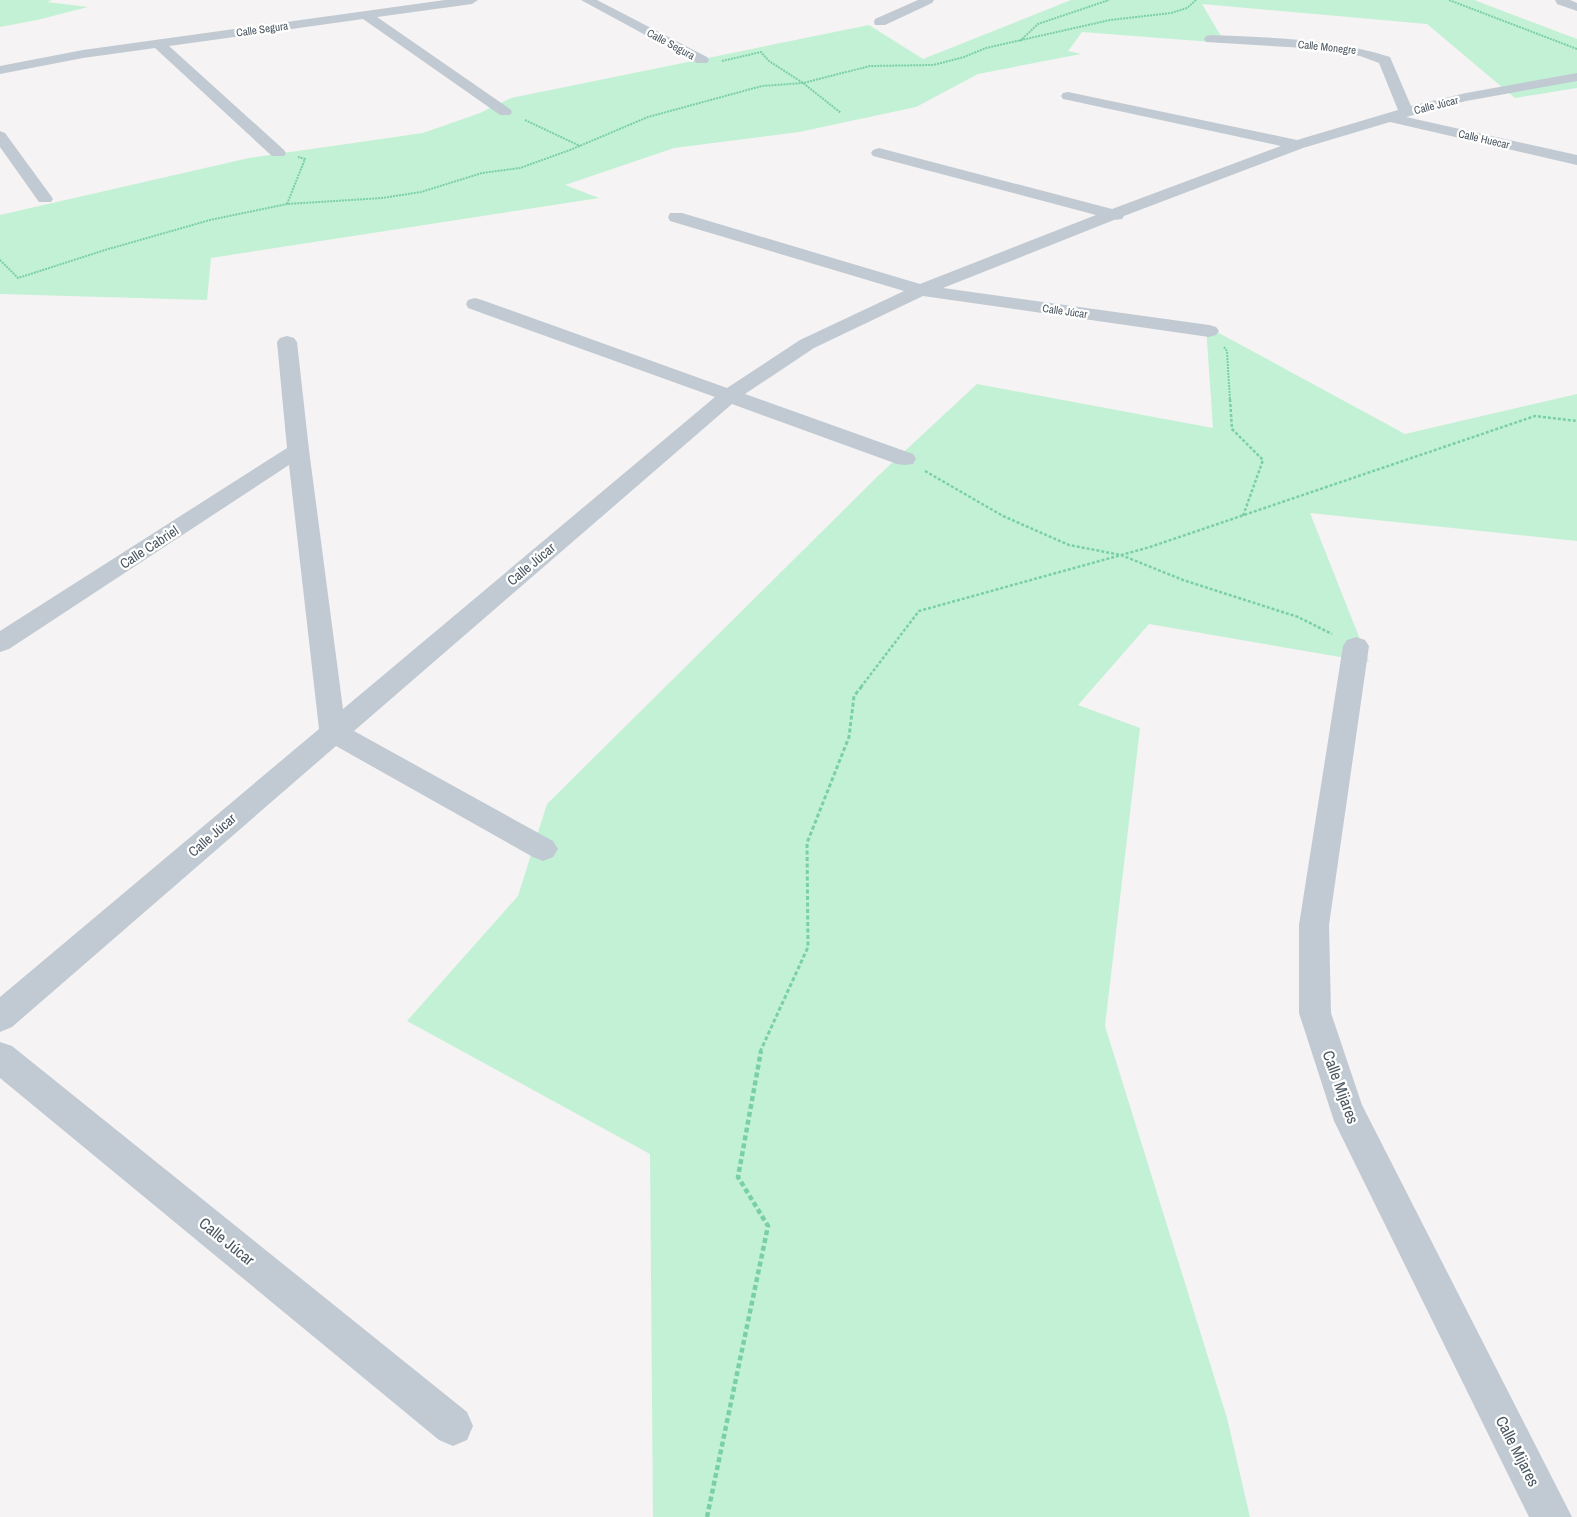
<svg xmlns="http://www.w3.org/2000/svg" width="1577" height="1517" font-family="'Archivo Narrow',sans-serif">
	<rect width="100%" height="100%" fill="#f5f3f3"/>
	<path fill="#c3f1d5" d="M0 0H52L47 2 88 7 37 20 0 27Z
		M1071 0H1474L1577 39V88L1515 98 1427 24 1202 4 1225 43 1082 32 1068 51 1081 54 978 74 916 107 799 132 674 148 565 185 599 198 211 258 207 300 0 294V215L249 158 423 133 480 113 511 98 869 25 923 59Z
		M1206 326 1405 434 1577 394V541L1310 513 1369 662 1149 624 1078 705 1140 728 1105 1026 1227 1418 1250 1517H653L650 1154 407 1021 518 896 547 804 879 475 977 384 1213 428Z"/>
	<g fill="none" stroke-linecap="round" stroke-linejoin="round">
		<path stroke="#7ad0a6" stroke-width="2" stroke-dasharray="2 1" stroke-linecap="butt" d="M1449 0 1577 49
			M1020 41 1038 24 1109 0
			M722 61 761 52 769 61 803 83 841 113
			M525 120 580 146
			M287 204 305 159 298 157
			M0 260 18 278 105 250 210 220 287 204 382 198 421 192 482 173 520 168 570 150 648 117 762 86 803 83 870 66 933 65 964 57 986 48 1110 20 1171 13 1187 8 1196 0
			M1224 347 1227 351 1230 401"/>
		<path stroke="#7ad0a6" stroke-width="2.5" stroke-dasharray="3 2" stroke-linecap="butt" d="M1230 399 1232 429 1263 460 1243 516
			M925 471 1003 516 1069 545 1121 555 1183 580 1298 617 1332 634
			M861 687 919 611 1150 547 1535 416 1577 421"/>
		<path stroke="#7ad0a6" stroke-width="3" stroke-dasharray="4 2.5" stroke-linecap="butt" d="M760 1052 808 947 807 843 849 737 854 696 862 686"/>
		<path stroke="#7ad0a6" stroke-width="4.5" stroke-dasharray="5 3" stroke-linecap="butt" d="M707 1517 768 1226 738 1177 761 1051"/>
		<path fill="#c1cad2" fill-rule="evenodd" d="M445 0H478L472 4 377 17 510 109 512 112 510 115H500L363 19 169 46 284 150 286 153 284 156H272L155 48 83 58 0 74V66L83 50Z
			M581 0H597L707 57 709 60 707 63H697Z
			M918 0H934L932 3 885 25H875L874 22 875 19Z
			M1555 0H1570L1577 3V11L1557 4Z
			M1211 35C1272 38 1331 38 1390 57L1411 106 1466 93 1577 73V81L1466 101 1406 117 1577 155V165L1390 122 1303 148 1124 216 1122 219 1114 220 943 288 1209 325 1216 327 1219 331 1216 335 1209 337 923 296 814 348 745 394 913 454 916 459 913 464 905 465 897 464 732 404 354 731 553 841 558 849 553 857 543 861 533 857 336 746 12 1027 0 1032V997L319 729 289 465 9 649 0 652V631L287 448 277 342 280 338 287 336 294 338 297 342 309 450 343 709 715 397 468 308 466 304 468 300 475 298 482 300 727 388 800 340 904 291 670 221 668 217 670 213H682L920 284 1096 215 873 156 871 153 873 150 879 148 1112 209 1281 146 1068 100 1063 99 1061 96 1063 93 1068 92 1297 140 1398 110 1379 63 1360 56 1321 49 1206 42 1204 39 1206 36Z
			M0 131 5 133 51 196 53 199 51 202H39L0 147Z
			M1356 637 1365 640 1369 646 1329 925 1331 1013 1362 1105 1572 1517H1529L1334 1121 1299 1013V925L1343 646 1347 640Z
			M0 1042 12 1046 467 1412 473 1426 467 1440 453 1446 439 1440 0 1078Z"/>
	</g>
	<g text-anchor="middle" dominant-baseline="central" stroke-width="4.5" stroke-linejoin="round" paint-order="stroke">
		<g font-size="11" fill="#4a5661" stroke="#fff">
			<text transform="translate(262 29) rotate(-8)">Calle Segura</text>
			<text transform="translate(671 44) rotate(28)">Calle Segura</text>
			<text transform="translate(1327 47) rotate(6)">Calle Monegre</text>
			<text transform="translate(1436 105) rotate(-14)">Calle Júcar</text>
			<text transform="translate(1484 139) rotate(13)">Calle Huecar</text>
			<text transform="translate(1065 311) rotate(8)">Calle Júcar</text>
		</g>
		<g font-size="14" fill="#4a5661" stroke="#fff">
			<text transform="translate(149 547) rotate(-33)">Calle Cabriel</text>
			<text transform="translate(531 564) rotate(-40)">Calle Júcar</text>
			<text transform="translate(212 835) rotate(-41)">Calle Júcar</text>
		</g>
		<g font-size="16" fill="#4a5661" stroke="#fff">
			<text transform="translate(1341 1087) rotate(70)">Calle Mijares</text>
			<text transform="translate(227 1241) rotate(39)">Calle Júcar</text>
			<text transform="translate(1518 1451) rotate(63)">Calle Mijares</text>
		</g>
	</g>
</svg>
